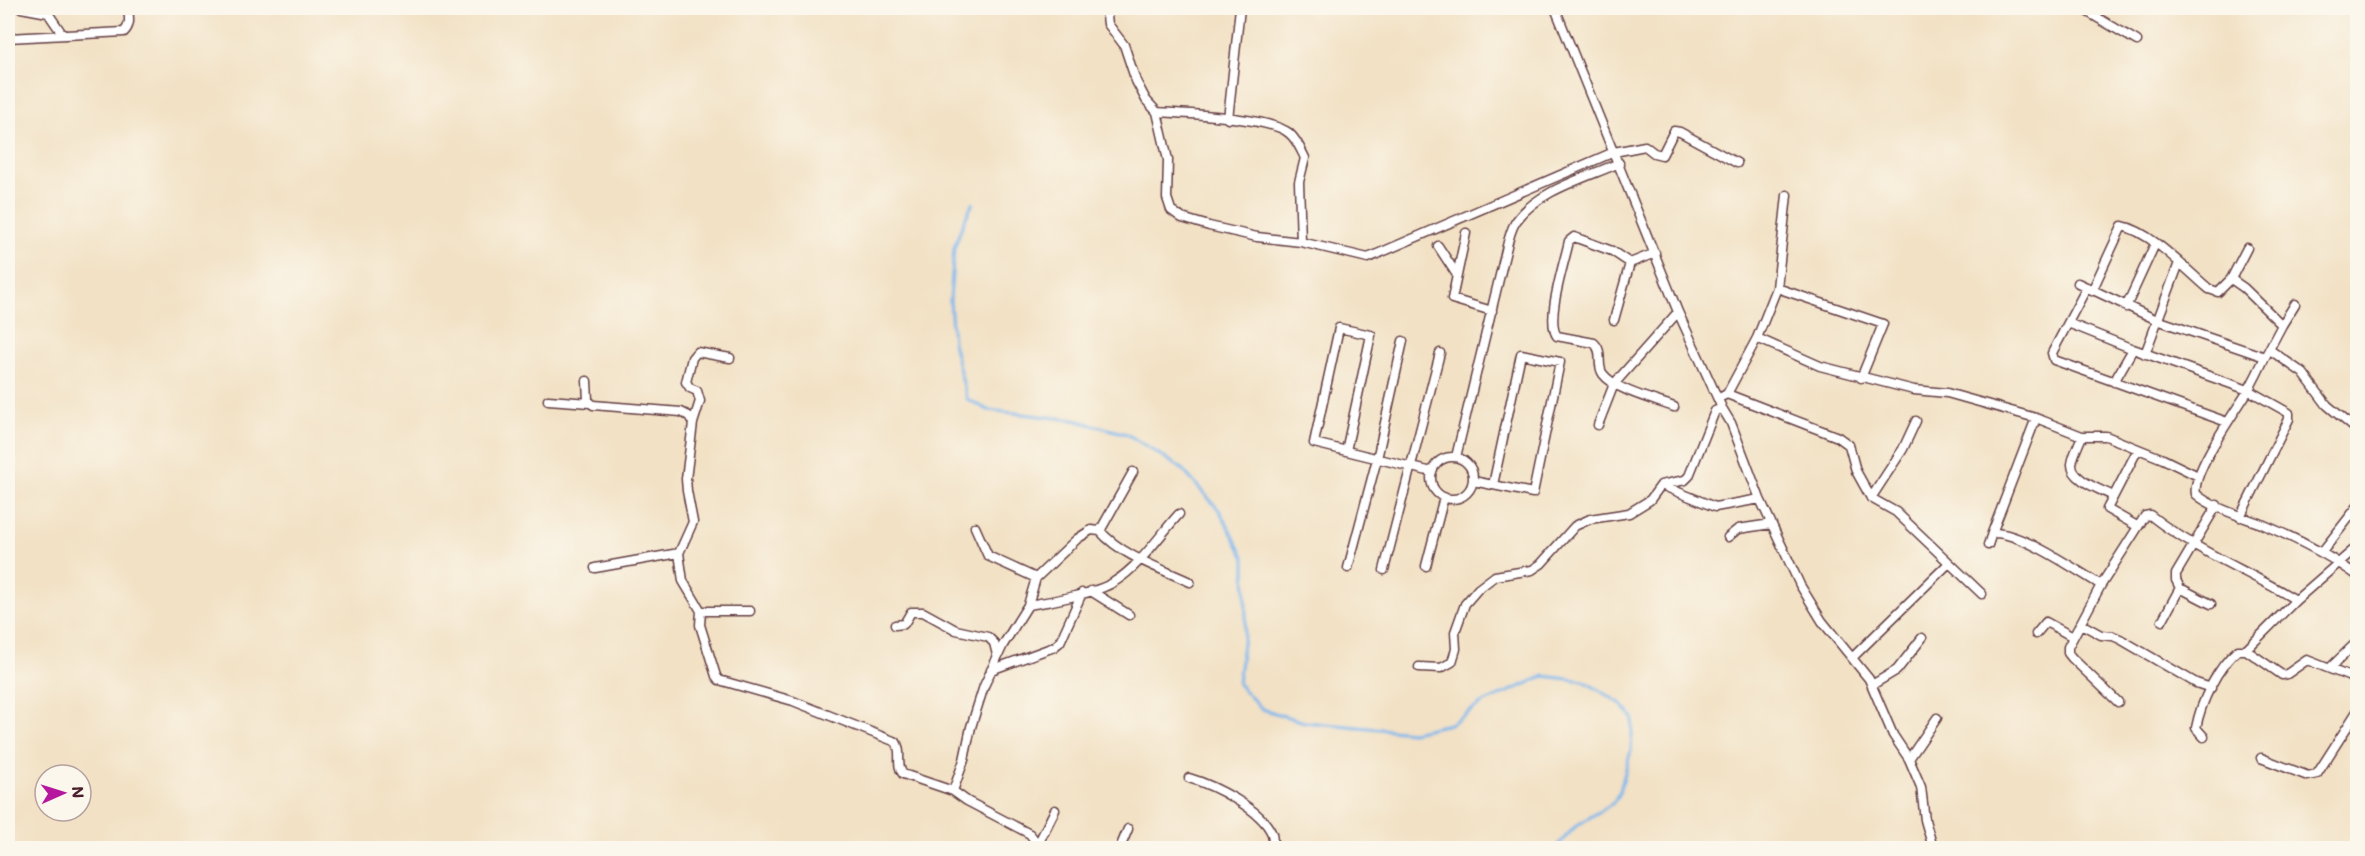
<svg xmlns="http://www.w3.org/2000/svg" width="2365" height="856" font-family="Mali,sans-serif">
	<rect width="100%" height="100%" fill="#fbf7ec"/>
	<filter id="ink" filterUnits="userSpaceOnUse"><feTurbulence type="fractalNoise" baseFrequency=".0167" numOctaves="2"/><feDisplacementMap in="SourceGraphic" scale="12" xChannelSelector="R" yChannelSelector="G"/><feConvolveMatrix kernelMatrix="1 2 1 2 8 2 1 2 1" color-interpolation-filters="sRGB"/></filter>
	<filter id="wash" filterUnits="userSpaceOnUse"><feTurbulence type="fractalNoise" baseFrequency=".008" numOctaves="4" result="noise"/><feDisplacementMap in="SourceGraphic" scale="24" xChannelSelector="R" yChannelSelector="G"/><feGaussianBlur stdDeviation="1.35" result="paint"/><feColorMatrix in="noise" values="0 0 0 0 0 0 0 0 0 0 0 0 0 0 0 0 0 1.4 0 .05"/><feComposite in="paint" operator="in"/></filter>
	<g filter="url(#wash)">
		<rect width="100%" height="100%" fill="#f2e1c4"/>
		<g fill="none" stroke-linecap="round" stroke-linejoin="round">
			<path stroke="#7bb6ed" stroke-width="3" d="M973 203 963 223 954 248 950 300 953 343 967 399 988 410 1074 420 1127 434 1181 468 1219 510 1245 558 1246 619 1238 684 1262 709 1304 722 1412 732 1450 724 1481 704 1544 676 1584 681 1620 703 1633 718 1631 750 1620 791 1613 803 1576 826 1555 848"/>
		</g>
	</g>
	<g filter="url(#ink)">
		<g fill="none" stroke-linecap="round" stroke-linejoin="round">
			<defs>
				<path id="minor" d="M21 8 48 13 63 35
					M1106 8 1108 24 1124 45 1136 81 1146 100 1157 112 1168 160 1167 198 1171 210 1182 218 1209 226 1257 237 1301 242 1368 258 1614 152 1645 146 1654 153 1662 155 1674 131 1680 132 1737 163
					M1555 8 1678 312 1722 408 1731 423 1760 499 1800 585 1822 621 1869 679 1893 735 1909 759 1921 787 1925 820 1933 848
					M2081 8 2137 41
					M2351 8 2358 11
					M8 38 124 32C131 25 129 18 128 8
					M1157 112C1184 114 1273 117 1290 134 1297 140 1301 150 1305 158L1299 182 1301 242
					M1228 119 1240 8
					M1466 233 1452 299 1492 311
					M1438 246 1457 275
					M1655 253 1630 263 1612 251 1574 237 1569 241C1565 261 1545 320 1557 336L1594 343C1604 352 1596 365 1603 374 1615 390 1655 400 1674 407
					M2078 283 2157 320 2265 357 2282 325 2244 288 2231 279
					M2087 287 2052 353 2054 360 2227 422
					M1777 288 1883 324 1861 378
					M2092 291 2122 226C2152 232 2186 270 2209 289L2218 292 2231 279 2247 248
					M2126 307 2155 244
					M1614 320 1630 263
					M2068 323 2133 349 2248 390 2289 413V419L2240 517
					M2282 325 2295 304
					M1757 338 1820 366 1914 390 1947 393 2036 418
					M2270 350 2303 373 2327 405 2358 431
					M2145 354 2179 263
					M2265 357C2260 368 2254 380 2248 391 2236 411 2191 472 2196 494 2210 507 2246 518 2264 525 2297 539 2328 554 2358 576
					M587 381 588 400 593 405 681 412 689 416 693 423 686 479 687 491 693 522 679 553 683 581 701 611 700 625 716 676 719 680 793 701 896 742C903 752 895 765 903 774L953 791 967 801 1030 834 1036 842V848
					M2114 382 2133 349
					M1727 394 1757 338 1777 288 1787 195
					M1723 396 1727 394 1838 437 1849 445 1856 471 1871 498
					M548 400 590 403
					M1916 421 1903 449 1871 498 1896 512 1982 594
					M693 423 700 401 697 391 690 388 686 382 692 358 697 352 730 358
					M1598 425 1614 384 1678 312
					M2082 436C2079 444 2073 455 2072 464 2071 480 2102 490 2113 496
					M1346 451 1371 335 1339 328 1314 443 1432 472
					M1456 457 1508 242C1510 235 1512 226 1517 220 1539 190 1586 178 1619 163
					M1431 478a21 21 0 1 1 42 0a21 21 0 1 1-42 0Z
					M1473 481 1533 493 1560 362 1521 354 1493 485
					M1661 485 1715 507 1760 499
					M2137 526 2107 509 2138 449
					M975 527 988 556 1036 578
					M1100 531 1133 472
					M1992 533 2036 418 2082 436H2106L2163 459 2198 476
					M1728 537 1738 529 1771 524
					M1988 545 1992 533C2020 531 2076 570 2101 585
					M2322 552 2358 506
					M1426 566 1444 497
					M595 568 679 553
					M1348 568 1377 459 1403 341
					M1384 570 1440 353
					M2180 588 2211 604
					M1091 591 1129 615
					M1028 605C1050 602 1097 593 1114 582 1140 566 1159 536 1179 514
					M701 611H750
					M2162 621 2180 588 2176 580V574L2217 505
					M2081 624 2101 635 2113 636 2120 639 2196 683 2211 688
					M895 625 904 624 911 612H923L956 630 988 637 994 643 997 655
					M2036 634 2046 622 2073 637
					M2246 650 2296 600 2358 546
					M1853 657 1949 563
					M1419 667 1441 668 1452 662 1456 649 1455 632 1465 604 1478 589 1495 576 1532 570 1541 564 1575 526 1590 519 1629 513 1650 500 1661 485 1685 480 1689 476 1715 411 1722 408
					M2330 668 2358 641
					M991 670 1054 647 1060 642 1082 593
					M1872 685 1897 670 1922 638
					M2118 702 2072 658 2068 653V647L2101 585 2145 516 2150 515C2194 550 2248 571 2296 600
					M2204 737 2196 728C2201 702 2217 667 2238 650H2246L2282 675 2287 674 2307 660 2358 680
					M2261 758 2308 776 2317 774 2358 710
					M1909 759 1937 718
					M1189 778C1213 785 1262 809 1272 834 1273 838 1273 844 1273 848
					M953 791 964 760 971 727 984 686 1003 645 1028 605 1036 578 1077 539 1091 530 1100 531C1122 556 1160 568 1190 582
					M1037 846 1055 810
					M1120 848 1128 829"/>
			</defs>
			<use href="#minor" stroke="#633c42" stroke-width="11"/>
			<use href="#minor" stroke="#fff" stroke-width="8"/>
		</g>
	</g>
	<rect width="2365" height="856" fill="none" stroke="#fbf7ec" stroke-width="30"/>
	<g transform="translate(63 793) rotate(87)"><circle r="28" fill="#fbf7ec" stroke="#b4a19f" stroke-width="1.5"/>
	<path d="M0-4.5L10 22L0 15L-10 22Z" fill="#b5179e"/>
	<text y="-9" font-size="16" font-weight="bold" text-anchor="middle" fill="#4a1f2b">N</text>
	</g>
</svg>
